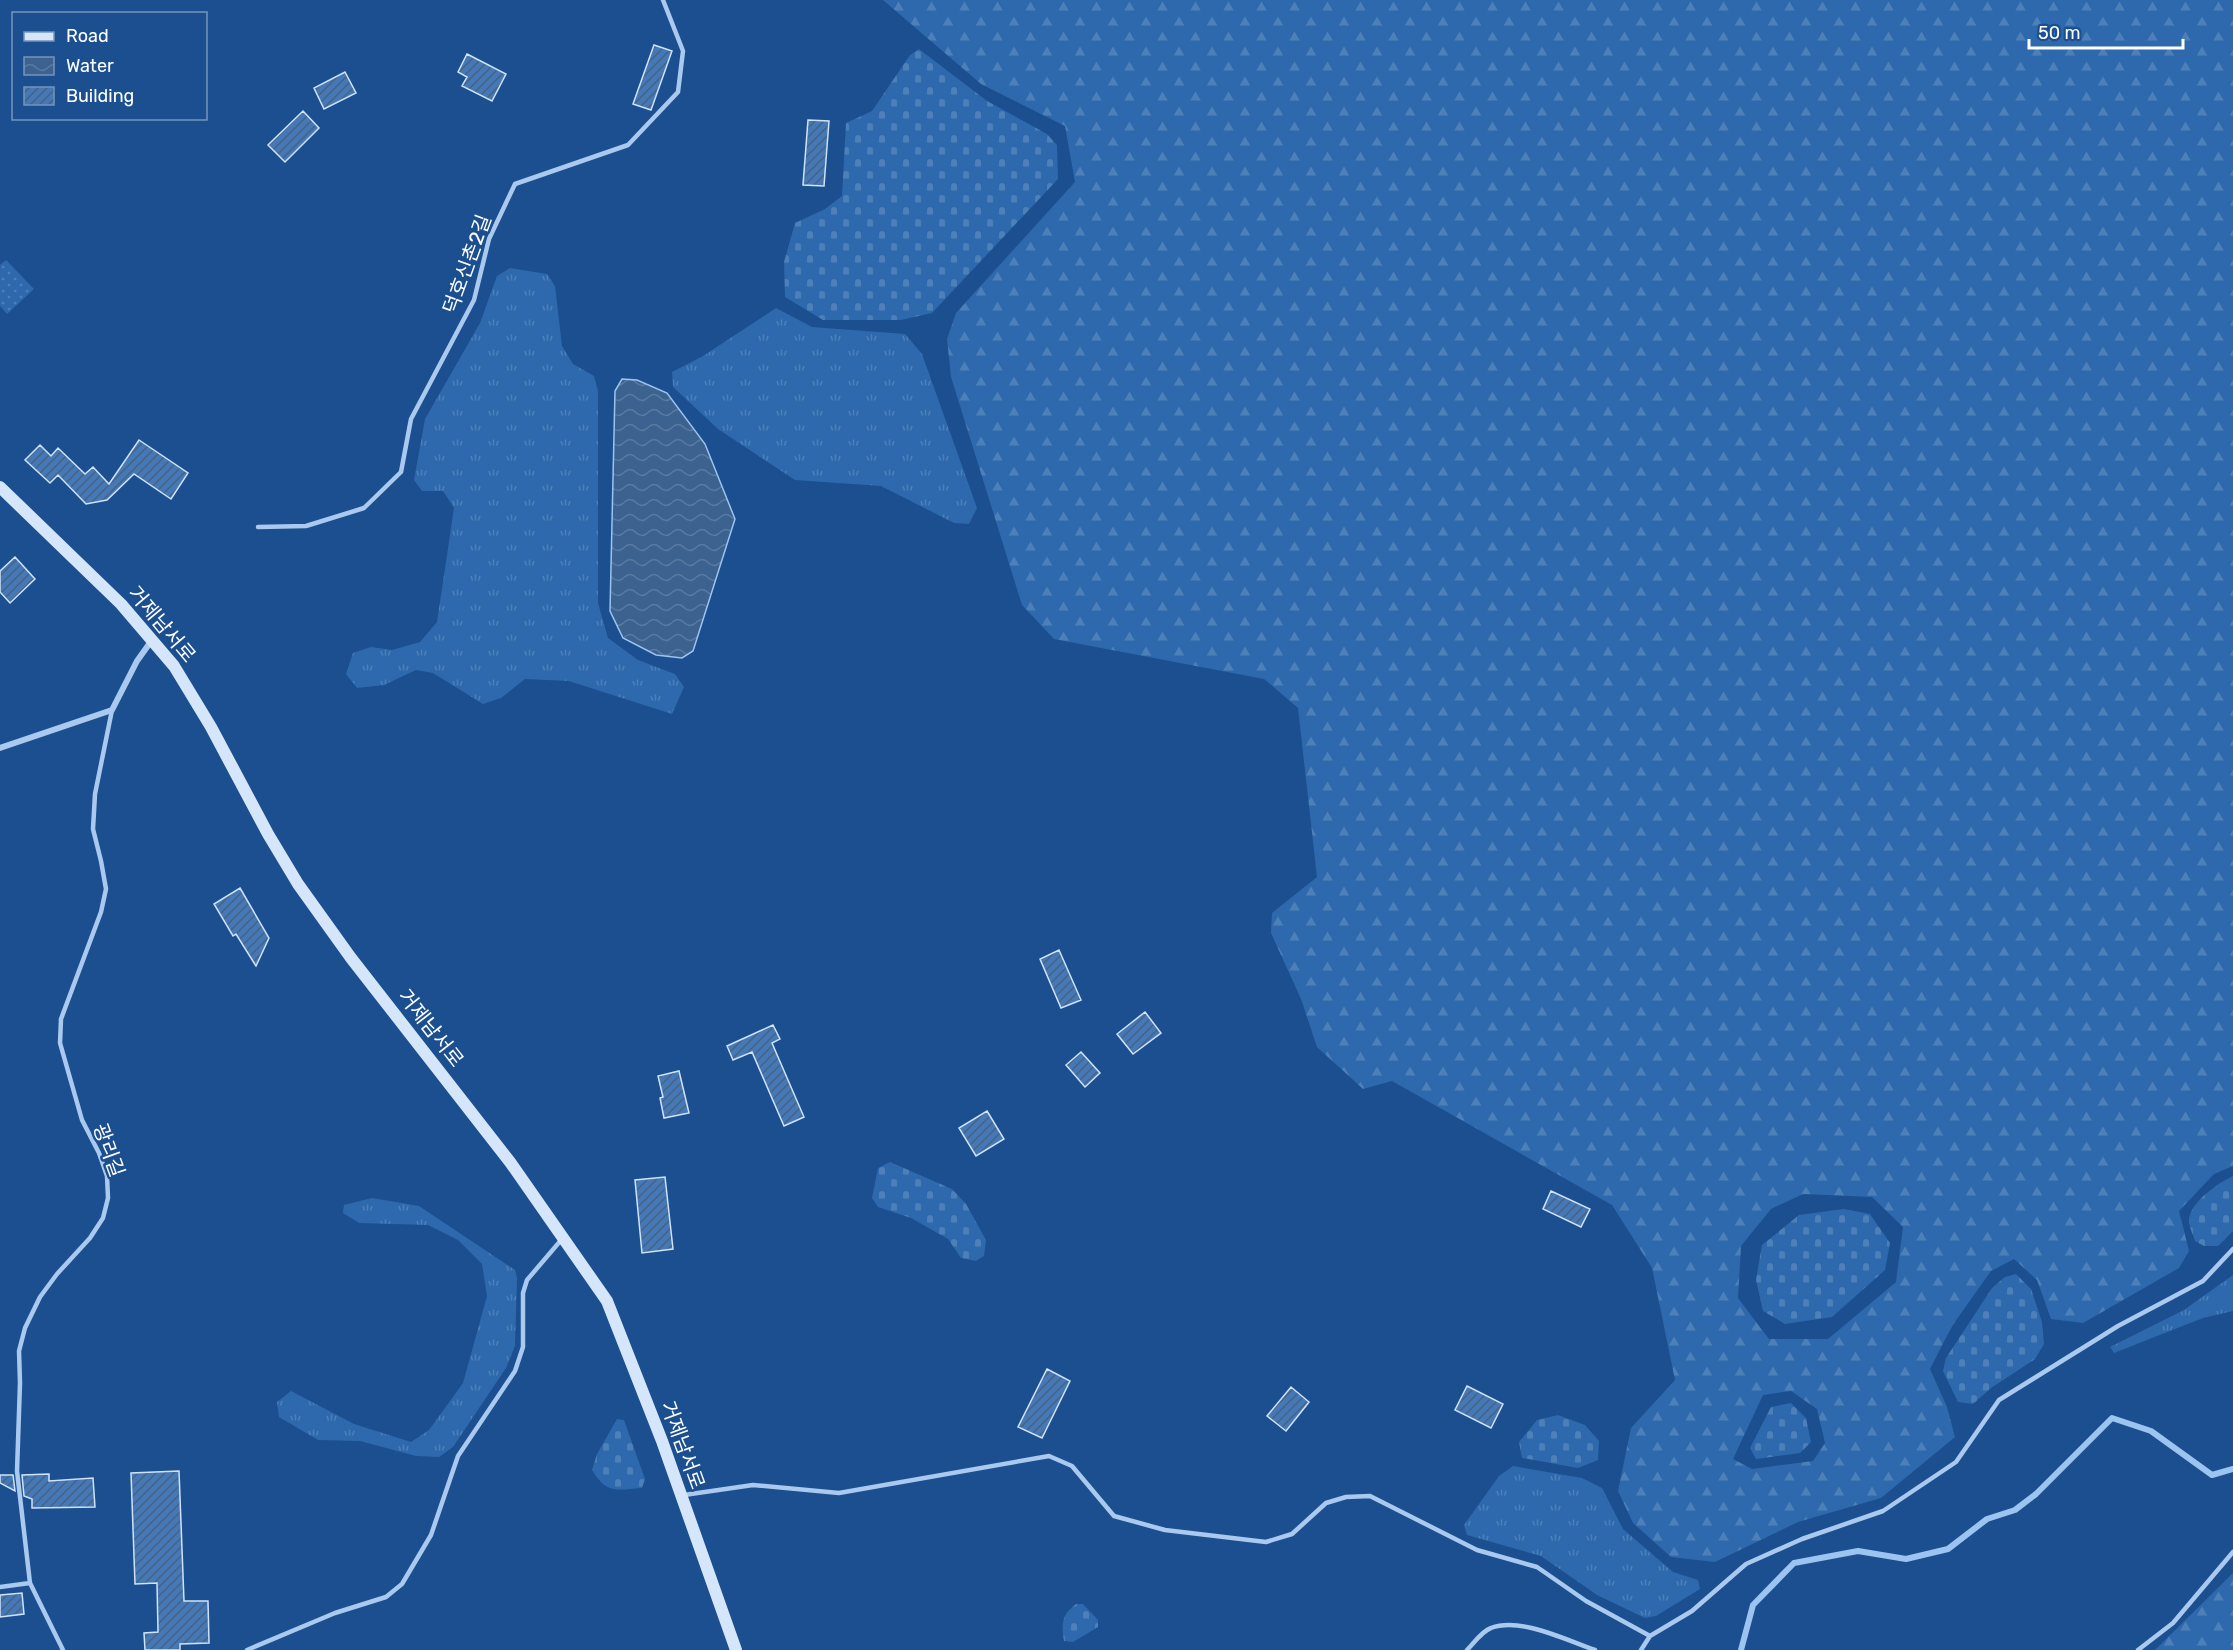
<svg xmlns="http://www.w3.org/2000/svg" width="2233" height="1650" font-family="Rubik,'Noto Sans KR',sans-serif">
	<defs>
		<pattern id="grass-tufts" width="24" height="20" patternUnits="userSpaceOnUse" patternTransform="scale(1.5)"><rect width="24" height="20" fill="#2e69ad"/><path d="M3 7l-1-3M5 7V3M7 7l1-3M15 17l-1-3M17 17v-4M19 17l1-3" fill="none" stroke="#4d80b9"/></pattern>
		<pattern id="forest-firs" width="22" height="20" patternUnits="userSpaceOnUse" patternTransform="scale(1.5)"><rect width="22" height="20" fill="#2e69ad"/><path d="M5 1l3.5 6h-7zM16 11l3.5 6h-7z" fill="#4d80b9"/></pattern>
		<pattern id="cemetery-stones" width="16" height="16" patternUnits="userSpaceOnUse" patternTransform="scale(1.5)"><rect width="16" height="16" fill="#2e69ad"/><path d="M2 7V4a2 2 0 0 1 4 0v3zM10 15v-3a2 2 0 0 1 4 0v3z" fill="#4d80b9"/></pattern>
		<pattern id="park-dots" width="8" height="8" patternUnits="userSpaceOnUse" patternTransform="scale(1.5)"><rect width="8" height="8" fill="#2e69ad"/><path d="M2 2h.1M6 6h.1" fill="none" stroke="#4d80b9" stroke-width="1.8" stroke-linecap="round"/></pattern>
		<pattern id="water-waves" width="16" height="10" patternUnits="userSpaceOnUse" patternTransform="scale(1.5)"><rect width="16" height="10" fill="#3c6290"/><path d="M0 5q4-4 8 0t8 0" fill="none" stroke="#597aa1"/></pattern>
		<pattern id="building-hatch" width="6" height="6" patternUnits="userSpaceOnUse" patternTransform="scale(1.5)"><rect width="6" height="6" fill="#4478b7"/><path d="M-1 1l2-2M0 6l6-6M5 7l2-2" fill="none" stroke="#486282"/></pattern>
	</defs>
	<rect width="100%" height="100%" fill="#1b4f8f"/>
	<path fill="url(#grass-tufts)" d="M510 268 547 274 555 286 562 346 573 364 594 376 598 391V603L608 638 638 660 675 674 684 687 672 714 569 681 525 679 501 698 483 704 433 673 416 670 384 685 357 688 346 674 353 653 371 647 392 650 420 642 437 622 454 508 443 491H422L414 480 425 419 480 323 497 276Z
		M776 308 812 327 905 334 922 354 977 508 969 524 954 523 881 486 795 480 718 429 673 387 672 372 703 356Z
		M372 1198 419 1206 515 1270 517 1278 515 1346 506 1368 453 1447 439 1457 416 1456 360 1441 318 1440 279 1417 277 1402 291 1391 354 1424 411 1442 429 1430 463 1383 487 1296 482 1264 458 1240 428 1225 359 1223 343 1213 344 1205Z
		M2233 1275V1311L2203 1318 2114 1353 2110 1347 2184 1310Z
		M1513 1466 1582 1478 1602 1488 1623 1529 1673 1572 1698 1580 1700 1589 1656 1616 1645 1618 1597 1595 1541 1556 1467 1535 1464 1525 1499 1476Z"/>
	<path fill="url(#forest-firs)" fill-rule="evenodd" d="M883 0H2233V1166L2214 1174 2179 1211 2189 1251 2179 1268 2083 1323 2051 1319 2037 1280 2014 1259 1991 1271 1952 1326 1930 1369 1947 1407 1955 1437 1881 1498 1798 1522 1715 1562 1671 1557 1633 1523 1618 1491 1631 1428 1675 1380 1652 1268 1612 1205 1392 1081 1363 1089 1317 1047 1301 999 1271 933 1272 913 1317 877 1298 708 1264 679 1054 639 1022 605 951 377 947 339 956 313 1075 182 1065 126 981 84ZM1803 1194 1872 1197 1903 1227 1896 1282 1828 1339H1769L1738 1298 1741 1246 1771 1209ZM1791 1391 1817 1409 1825 1443 1813 1461 1752 1469 1733 1459 1763 1395Z
		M2233 1573V1650H2155Z"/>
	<path fill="url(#cemetery-stones)" d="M919 49 987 101 1047 134 1057 145 1058 179 932 313 901 320H823L785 297 784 262 795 223 825 209 842 196 846 123 872 111 910 55Z
		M890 1162 952 1189 966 1204 986 1240 984 1256 976 1261 961 1258 948 1239 911 1218 878 1207 872 1198 878 1168Z
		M2233 1176V1231L2218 1246H2204L2195 1241C2193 1235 2190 1228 2189 1223 2187 1204 2218 1183 2233 1176Z
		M1844 1209 1870 1214 1890 1243 1885 1270 1832 1317 1785 1324 1763 1311 1756 1280 1762 1245 1799 1215Z
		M2016 1274 2031 1289 2042 1322 2044 1344 2035 1359 1991 1388 1973 1404 1958 1402 1943 1371 1946 1358 1992 1288 2005 1277Z
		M1791 1403 1806 1418 1811 1442 1800 1453 1756 1459 1750 1448 1771 1407Z
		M1558 1415 1585 1425 1599 1441 1598 1460 1578 1468 1522 1458 1519 1442 1537 1420Z
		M617 1419 624 1420 645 1479 642 1488C615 1490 607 1494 592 1470L597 1454Z
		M1076 1604H1083L1098 1620V1627L1073 1642 1064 1641C1061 1624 1062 1614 1076 1604Z"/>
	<path fill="url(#park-dots)" d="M6 260 34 289 7 314 0 306V265Z"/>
	<path fill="url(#water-waves)" stroke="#9cc4f0" stroke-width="1.5" d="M622 379 637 380 667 393 705 444 735 519 693 651 682 658 656 655 623 638 610 611 615 391Z"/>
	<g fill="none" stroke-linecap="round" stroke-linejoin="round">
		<path stroke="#9cc4f0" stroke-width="6" d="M1741 1650 1753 1605 1794 1563 1858 1551 1906 1559 1948 1549 1987 1519 2015 1510 2036 1494 2112 1418 2151 1431 2212 1475 2233 1469"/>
	</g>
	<path fill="url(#building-hatch)" stroke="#cfe3fa" stroke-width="1.5" d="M654 45 672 51 651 110 633 104Z
		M467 54 506 74 492 101 462 86 467 77 458 72Z
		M345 72 356 93 324 109 314 88Z
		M303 111 319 128 285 162 268 145Z
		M808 120 829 121 824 186 803 185Z
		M139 440 188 473 171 499 134 474 107 500 86 504 58 475 50 483 25 460 40 445 51 456 58 448 85 474 93 467 109 484Z
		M15 557 35 579 10 603 0 592V571Z
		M240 888 269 938 256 966 236 934 233 936 214 904Z
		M1059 950 1081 1000 1061 1008 1040 959Z
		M1145 1012 1161 1033 1133 1054 1117 1034Z
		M773 1025 780 1039 772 1043 804 1117 784 1126 752 1052 733 1060 727 1046Z
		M1081 1052 1100 1073 1085 1087 1066 1065Z
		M679 1071 689 1113 664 1118 660 1098 663 1097 658 1076Z
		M987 1111 1004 1139 976 1156 959 1128Z
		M665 1177 673 1249 642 1253 635 1180Z
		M1551 1191 1590 1209 1581 1227 1543 1209Z
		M1047 1369 1070 1381 1042 1438 1018 1427Z
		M1467 1386 1503 1404 1491 1428 1455 1410Z
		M1291 1387 1309 1402 1286 1431 1267 1416Z
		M179 1471 184 1601H208L209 1643 180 1644V1650H145L144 1633 158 1632 157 1583 135 1584 131 1473Z
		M49 1474V1481L93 1478 95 1507 32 1508V1499L24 1496 22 1475Z
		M0 1475H13L15 1491 0 1483Z
		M22 1593 24 1614 0 1617V1595Z"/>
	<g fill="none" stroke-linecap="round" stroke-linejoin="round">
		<path stroke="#a9c9ee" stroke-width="4.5" d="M258 527 306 526 364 508 401 472 411 419 474 300 489 239 515 184 628 145 678 92 683 51 663 0
			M684 1495 753 1485 839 1493 1049 1456 1072 1466 1114 1516 1165 1530 1266 1542 1292 1534 1326 1503 1346 1497 1370 1496 1477 1550 1537 1567 1586 1601 1650 1636
			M0 1587 30 1583
			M63 1650 30 1583 17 1471 20 1383 19 1351 25 1328 40 1297 57 1274 90 1238 103 1218 108 1198 107 1176 99 1153 82 1120 60 1043 61 1019 101 912 106 889 101 861 93 829 95 794 112 710
			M247 1650 335 1613 386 1597 402 1584 431 1535 458 1456 515 1371 523 1347V1293L527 1280 562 1239
			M1467 1650C1473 1644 1482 1631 1491 1628 1521 1617 1566 1640 1595 1650
			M1641 1650 1650 1636 1692 1611 1746 1564 1802 1539 1883 1511 1956 1462 1999 1400 2118 1326 2203 1281 2233 1249
			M2138 1650 2173 1623 2233 1552"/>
		<path stroke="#a9c9ee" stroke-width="6" d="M0 748 112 710 137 661 152 640"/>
		<path stroke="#d6e6fa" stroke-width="12" d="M0 487 121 604 174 666 211 727 268 834 298 884 351 958 510 1162 607 1301 662 1441 736 1650"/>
	</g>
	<g text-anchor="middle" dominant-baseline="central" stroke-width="5" stroke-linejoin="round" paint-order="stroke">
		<g font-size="20" fill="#fff" stroke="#1b4f8f">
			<text transform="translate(467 264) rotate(-70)">덕호신촌2길</text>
			<text transform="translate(162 624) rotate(50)">거제남서로</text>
			<text transform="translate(431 1028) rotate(52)">거제남서로</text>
			<text transform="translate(109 1150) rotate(70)">광리길</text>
			<text transform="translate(683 1445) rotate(70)">거제남서로</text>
		</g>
	</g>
	<rect x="12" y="12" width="195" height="108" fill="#1b4f8f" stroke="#7695bc" stroke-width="1.5"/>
	<rect x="24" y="32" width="30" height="9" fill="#d6e6fa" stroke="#7695bc" stroke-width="1.5"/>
	<text x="66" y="42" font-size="18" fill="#ffffff">Road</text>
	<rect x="24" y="57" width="30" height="18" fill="url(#water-waves)" stroke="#7695bc" stroke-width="1.5"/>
	<text x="66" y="72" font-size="18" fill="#ffffff">Water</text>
	<rect x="24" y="87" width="30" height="18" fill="url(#building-hatch)" stroke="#7695bc" stroke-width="1.5"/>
	<text x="66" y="102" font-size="18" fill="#ffffff">Building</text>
	<path d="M2029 39v9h154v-9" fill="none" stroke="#ffffff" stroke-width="3"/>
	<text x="2038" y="39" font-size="18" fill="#ffffff" stroke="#1b4f8f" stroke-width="4.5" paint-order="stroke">50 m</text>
</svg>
